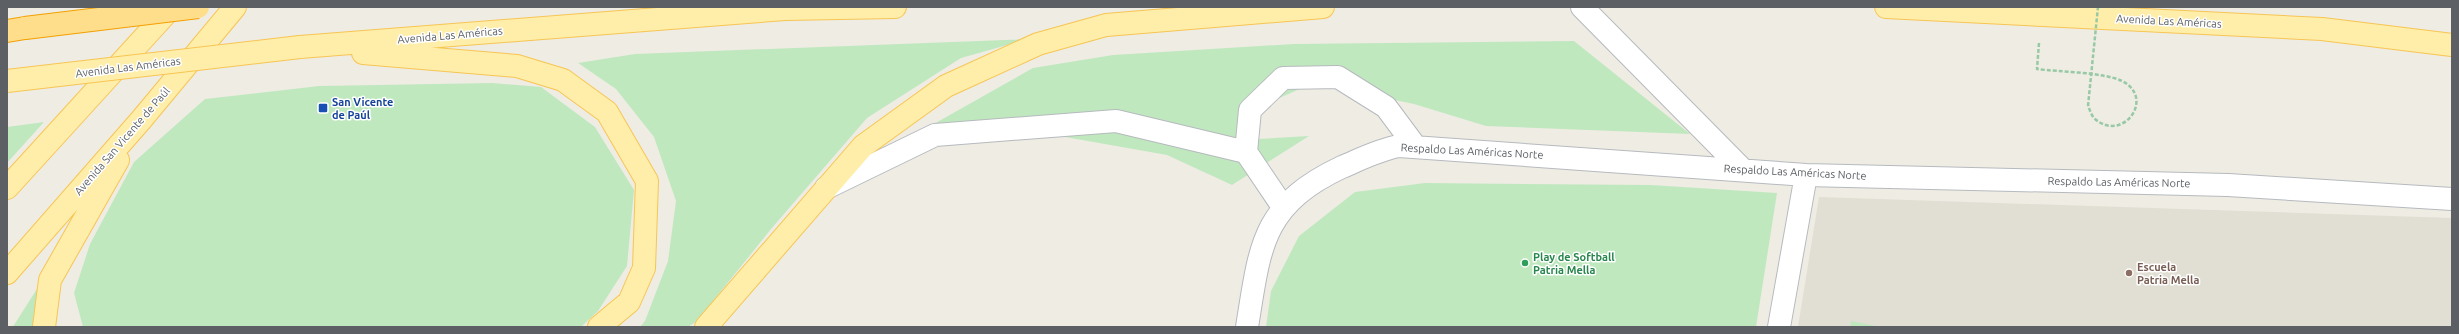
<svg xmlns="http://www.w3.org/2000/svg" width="2459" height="334" font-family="Ubuntu,sans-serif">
	<rect width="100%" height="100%" fill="#efece4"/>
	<path fill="#e1ded4" d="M1819 197 2452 218V327H1798Z"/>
	<path fill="#c0e8bf" d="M1029 39 961 58 867 118 771 229 697 321 688 327H640L645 321 668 261 676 201 654 137 616 89 578 63 635 54Z
		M1574 41 1690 134 1486 126 1414 104 1313 83 1264 105 1241 140 1309 136 1232 185 1167 155 1031 131 902 152 932 125 1033 68 1113 55 1294 44Z
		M492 83 541 87 595 127 634 190 627 266 598 311 581 327H83L74 293 90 244 134 162 205 99 319 86Z
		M44 122 7 163V127Z
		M1425 183 1651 185 1777 193 1756 327H1266L1271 291 1299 236 1355 192Z
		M42 281 38 327H12L14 325Z
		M1851 321 1881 327H1850Z"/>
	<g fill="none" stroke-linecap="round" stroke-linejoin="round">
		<defs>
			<path id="street" d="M1582 7 1743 170
				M826 188 935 135 1116 121 1246 152
				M1283 207 1246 152 1250 110 1283 78 1338 77 1386 107 1415 146
				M1247 327C1260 247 1261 205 1342 167 1361 159 1378 150 1399 146L1806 175 2228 185 2452 199
				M1779 327 1806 175"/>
			<path id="primary" d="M1886 7 2322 29 2452 45
				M300 47 785 9 895 7
				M363 53 517 66 563 80 607 112 647 181 644 268 629 302 599 327
				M7 188 172 7
				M7 273 141 120 235 7
				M44 327 50 280 118 160
				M706 327 863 146 946 86 1038 44 1106 25 1323 7"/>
			<path id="highway" d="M7 31 25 28"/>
		</defs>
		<use href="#street" stroke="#b6babe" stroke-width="24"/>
		<use href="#primary" stroke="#f7c554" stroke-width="24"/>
		<use href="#highway" stroke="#f3a000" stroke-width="24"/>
		<path stroke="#97c9a5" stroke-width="2.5" stroke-dasharray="4 2" stroke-linecap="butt" d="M2039 43 2037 69C2059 72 2103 72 2122 81 2156 98 2123 143 2095 119 2092 117 2090 110 2088 106"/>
		<use href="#street" stroke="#fff" stroke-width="22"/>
		<use href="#primary" stroke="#ffeea9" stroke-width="22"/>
		<use href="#highway" stroke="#ffde8b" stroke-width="22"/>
		<defs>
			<path id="primary-bridge" d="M7 81 300 47"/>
			<path id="highway-bridge" d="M25 28 198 7"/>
		</defs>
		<use href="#primary-bridge" stroke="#f7c554" stroke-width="24" stroke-linecap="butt"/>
		<use href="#highway-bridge" stroke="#f3a000" stroke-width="24" stroke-linecap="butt"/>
		<path stroke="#97c9a5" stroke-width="2.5" stroke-dasharray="4 2" stroke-linecap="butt" d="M2088 106 2098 7"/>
		<use href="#primary-bridge" stroke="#ffeea9" stroke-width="22"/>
		<use href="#highway-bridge" stroke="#ffde8b" stroke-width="22"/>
	</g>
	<rect fill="#1a4fb4" stroke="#fff" stroke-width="1.5" x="318" y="103" width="10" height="10" rx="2"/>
	<circle fill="#2e9e5b" stroke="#fff" stroke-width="1.5" cx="1525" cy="263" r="4"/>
	<circle fill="#8d6e63" stroke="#fff" stroke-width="1.5" cx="2129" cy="273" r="4"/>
	<g text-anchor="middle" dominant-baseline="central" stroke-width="3" stroke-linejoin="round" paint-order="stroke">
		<g font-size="11" fill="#5c6065" stroke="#fff">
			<text transform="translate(2169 21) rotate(3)">Avenida Las Américas</text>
			<text transform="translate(450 35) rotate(-5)">Avenida Las Américas</text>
			<text transform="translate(128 67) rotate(-7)">Avenida Las Américas</text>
			<text transform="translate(122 141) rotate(-49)">Avenida San Vicente de Paúl</text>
			<text transform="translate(1472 151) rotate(3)">Respaldo Las Américas Norte</text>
			<text transform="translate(1795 172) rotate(3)">Respaldo Las Américas Norte</text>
			<text transform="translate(2119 182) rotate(1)">Respaldo Las Américas Norte</text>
		</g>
		<g font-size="11" font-weight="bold" fill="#164399" stroke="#fff" text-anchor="start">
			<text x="332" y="102">San Vicente<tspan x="332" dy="13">de Paúl</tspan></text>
		</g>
		<g font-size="11" font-weight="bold" fill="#27864d" stroke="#fff" text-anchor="start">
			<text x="1533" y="257">Play de Softball<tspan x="1533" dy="13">Patria Mella</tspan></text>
		</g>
		<g font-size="11" font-weight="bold" fill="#785e54" stroke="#fff" text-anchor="start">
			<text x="2137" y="267">Escuela<tspan x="2137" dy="13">Patria Mella</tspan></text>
		</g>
	</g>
	<rect width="2459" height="334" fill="none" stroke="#5c6065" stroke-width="16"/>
</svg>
